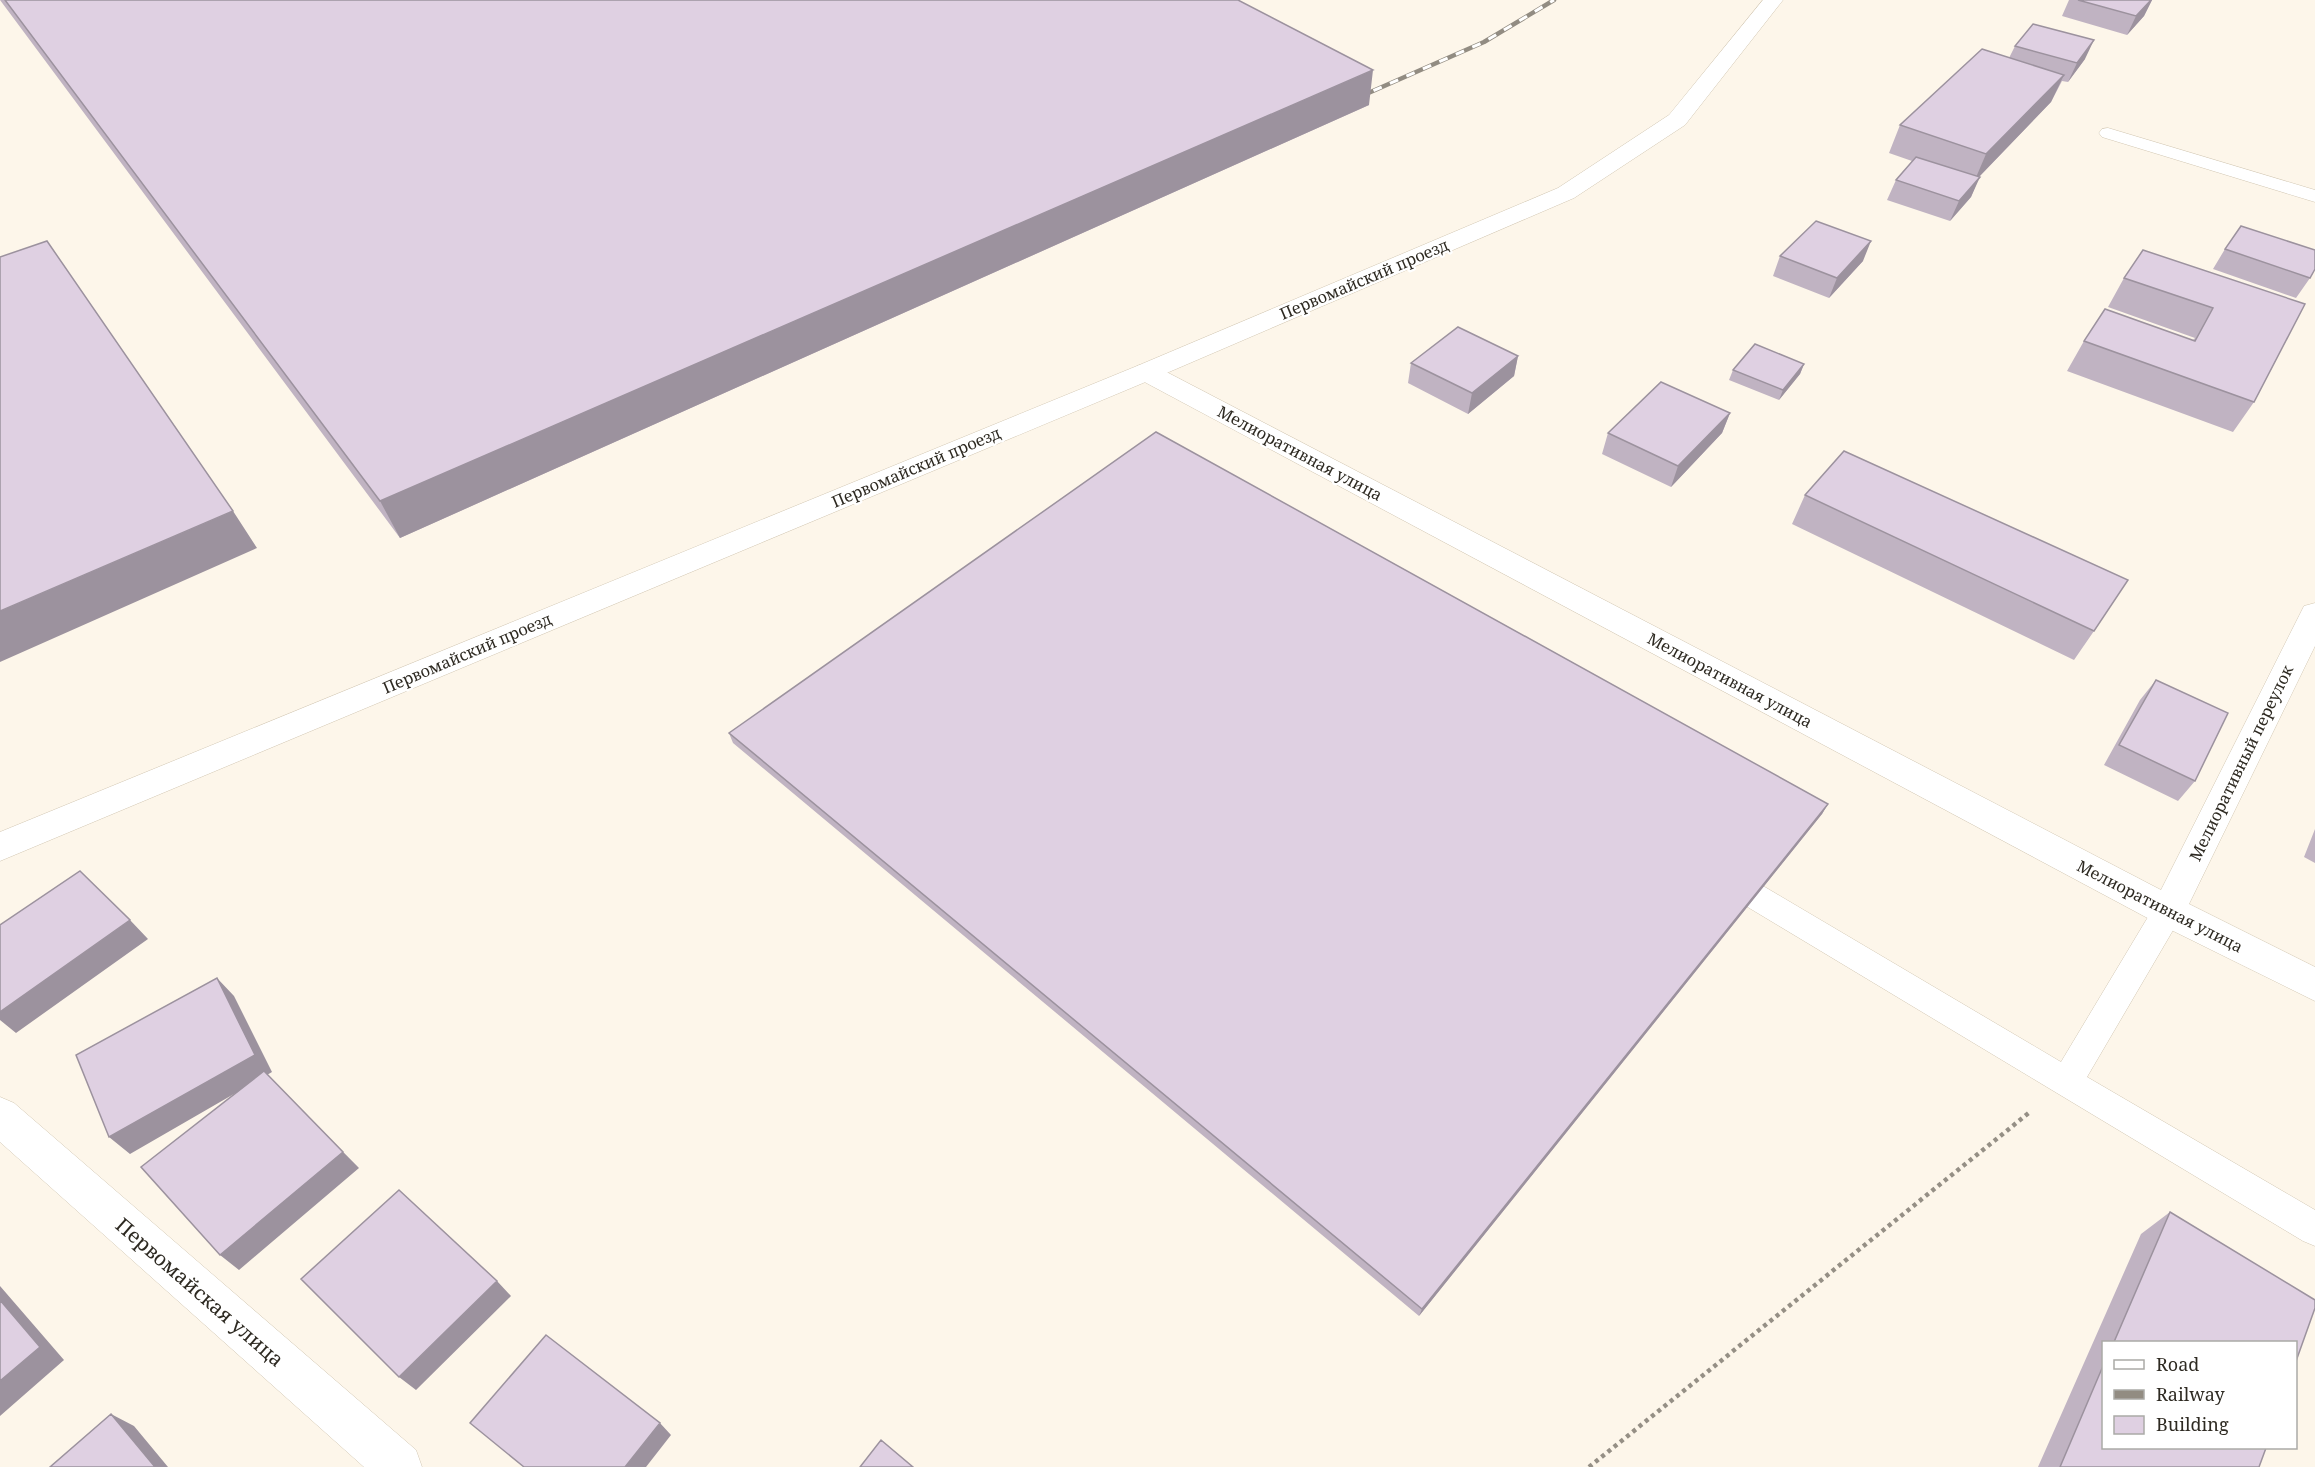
<svg xmlns="http://www.w3.org/2000/svg" width="2315" height="1467" font-family="'Noto Serif',serif">
	<rect width="100%" height="100%" fill="#fdf6ea"/>
	<g fill="none" stroke-linecap="round" stroke-linejoin="round">
		<defs>
			<path id="service" d="M2108 128 2315 190V202L2102 137 2099 133 2102 129Z
				M1726 867 1736 870 2061 1062 2157 902 2168 898 2179 902 2183 911 2179 920 2087 1077 2315 1210V1246L2303 1241 1716 888 1711 879 1716 870Z"/>
			<path id="minor" d="M1146 364 1155 366 2161 890 2300 614 2304 606 2315 603V646L2189 904 2315 967V1001L2155 922 1137 378 1133 372 1137 366Z
				M0 1097 14 1103 416 1450 422 1467H364L0 1142Z"/>
			<path id="secondary" d="M1763 0H1783L1685 125 1574 198 1155 378 0 861V832L1137 366 1558 188 1669 115Z"/>
		</defs>
		<use href="#service" stroke="#d2c7b3" stroke-width="1"/>
		<use href="#minor" stroke="#d2c7b3" stroke-width="1"/>
		<use href="#secondary" stroke="#d2c7b3" stroke-width="1"/>
		<path stroke="#958f85" stroke-width="4.5" stroke-dasharray="4 4" stroke-linecap="butt" d="M1589 1467 2030 1112"/>
		<use href="#service" fill="#fff" fill-rule="evenodd"/>
		<use href="#minor" fill="#fff" fill-rule="evenodd"/>
		<use href="#secondary" fill="#fff" fill-rule="evenodd"/>
		<defs>
			<path id="rail" d="M1357 98 1484 42 1554 0"/>
		</defs>
		<use href="#rail" stroke="#928c82" stroke-width="4.5"/>
		<use href="#rail" stroke="#fff" stroke-width="3" stroke-dasharray="9" stroke-linecap="butt"/>
	</g>
	<path fill="#c0b3c2" d="M0 0H1238L1369 105 400 538Z
		M2069 0H2152L2144 16 2127 35 2062 16Z
		M2015 46 2085 59 2068 82 2062 81 2051 102 1979 177 1971 197 1950 221 1887 200 1896 180 1912 161 1889 153 1900 125 2009 58Z
		M2225 249 2310 278 2296 298 2213 269Z
		M1780 256 1863 261 1829 298 1773 276Z
		M2124 278 2305 304 2254 402 2233 432 2067 371 2084 341 2193 340 2195 338 2108 307Z
		M1518 356 1514 376 1468 414 1408 383 1411 363Z
		M1804 364 1800 374 1779 400 1729 380 1733 370Z
		M1730 413 1722 433 1671 487 1602 454 1608 433Z
		M1805 495 2094 631 2074 660 1792 524Z
		M2156 680 2195 781 2178 801 2104 765 2140 700Z
		M729 733 1828 804 1822 814 1419 1316 733 743Z
		M2315 829V863L2304 857Z
		M2170 1212 2295 1342H2103V1448L2259 1467H2038L2141 1234Z"/>
	<path fill="#9c929e" d="M2151 0H2152L2144 16 2127 35 2136 16Z
		M2094 40 2085 59 2068 82 2077 63Z
		M1373 70 1369 105 400 538 380 501Z
		M2064 75 2051 102 1974 182 1986 154Z
		M1980 177 1971 197 1950 221 1959 201Z
		M1871 241 1863 261 1829 298 1837 278Z
		M1518 356 1514 376 1468 414 1472 393Z
		M1804 364 1800 374 1779 400 1783 390Z
		M1730 413 1722 433 1671 487 1678 466Z
		M233 511 257 548 0 662V611Z
		M1828 804 1822 814 1419 1316 1422 1309Z
		M130 920 148 939 16 1033 0 1020V1012Z
		M217 978 234 996 272 1072 130 1154 109 1137Z
		M267 1075 359 1168 239 1270 220 1255Z
		M497 1281 511 1296 416 1390 399 1377Z
		M0 1286 64 1360 0 1416Z
		M111 1414 134 1426 168 1467H155Z
		M660 1423 671 1435 646 1467H625Z"/>
	<path fill="#dfd0e2" stroke="#9c929e" stroke-width="1.5" d="M5 0H1238L1373 70 380 501Z
		M2078 0H2151L2136 16Z
		M2033 24 2094 40 2077 63 2015 46Z
		M1982 49 2064 75 1986 154 1900 125Z
		M1916 157 1980 177 1959 201 1896 180Z
		M1816 221 1871 241 1837 278 1780 256Z
		M2241 226 2315 250V269L2310 278 2225 249Z
		M47 241 233 511 0 611V257Z
		M2143 250 2305 304 2254 402 2084 341 2105 309 2195 341 2213 308 2124 278Z
		M1458 327 1518 356 1472 393 1411 363Z
		M1755 344 1804 364 1783 390 1733 370Z
		M1661 382 1730 413 1678 466 1608 433Z
		M1156 432 1828 804 1422 1309 729 733Z
		M1844 451 2128 580 2094 631 1805 495Z
		M2156 680 2228 713 2195 781 2119 745Z
		M80 871 130 920 0 1012V925Z
		M217 978 255 1055 109 1137 76 1055Z
		M264 1071 343 1152 220 1255 141 1167Z
		M399 1190 497 1281 399 1377 301 1279Z
		M2170 1212 2315 1300V1308L2295 1364V1342H2114Z
		M0 1300 40 1347 0 1381Z
		M546 1335 660 1423 625 1467H524L470 1423Z
		M2103 1366V1448H2266L2259 1467H2060Z
		M111 1414 155 1467H50Z
		M881 1440 913 1467H860Z"/>
	<g text-anchor="middle" dominant-baseline="central" stroke-width="4.5" stroke-linejoin="round" paint-order="stroke">
		<g font-size="16" fill="#2e2a22" stroke="#fff">
			<text transform="translate(1364 279) rotate(-23)">Первомайский проезд</text>
			<text transform="translate(1300 453) rotate(28)">Мелиоративная улица</text>
			<text transform="translate(916 467) rotate(-23)">Первомайский проезд</text>
			<text transform="translate(467 653) rotate(-23)">Первомайский проезд</text>
			<text transform="translate(1730 680) rotate(28)">Мелиоративная улица</text>
			<text transform="translate(2241 763) rotate(-64)">Мелиоративный переулок</text>
			<text transform="translate(2160 906) rotate(27)">Мелиоративная улица</text>
		</g>
		<g font-size="20" fill="#2e2a22" stroke="#fff">
			<text transform="translate(200 1292) rotate(41)">Первомайская улица</text>
		</g>
	</g>
	<rect x="2102" y="1341" width="195" height="108" fill="#ffffff" stroke="#abaaa7" stroke-width="1.5"/>
	<rect x="2114" y="1360" width="30" height="9" fill="#ffffff" stroke="#abaaa7" stroke-width="1.5"/>
	<text x="2156" y="1371" font-size="18" fill="#2e2a22">Road</text>
	<rect x="2114" y="1390" width="30" height="9" fill="#928c82" stroke="#abaaa7" stroke-width="1.5"/>
	<text x="2156" y="1401" font-size="18" fill="#2e2a22">Railway</text>
	<rect x="2114" y="1416" width="30" height="18" fill="#dfd0e2" stroke="#abaaa7" stroke-width="1.5"/>
	<text x="2156" y="1431" font-size="18" fill="#2e2a22">Building</text>
</svg>
